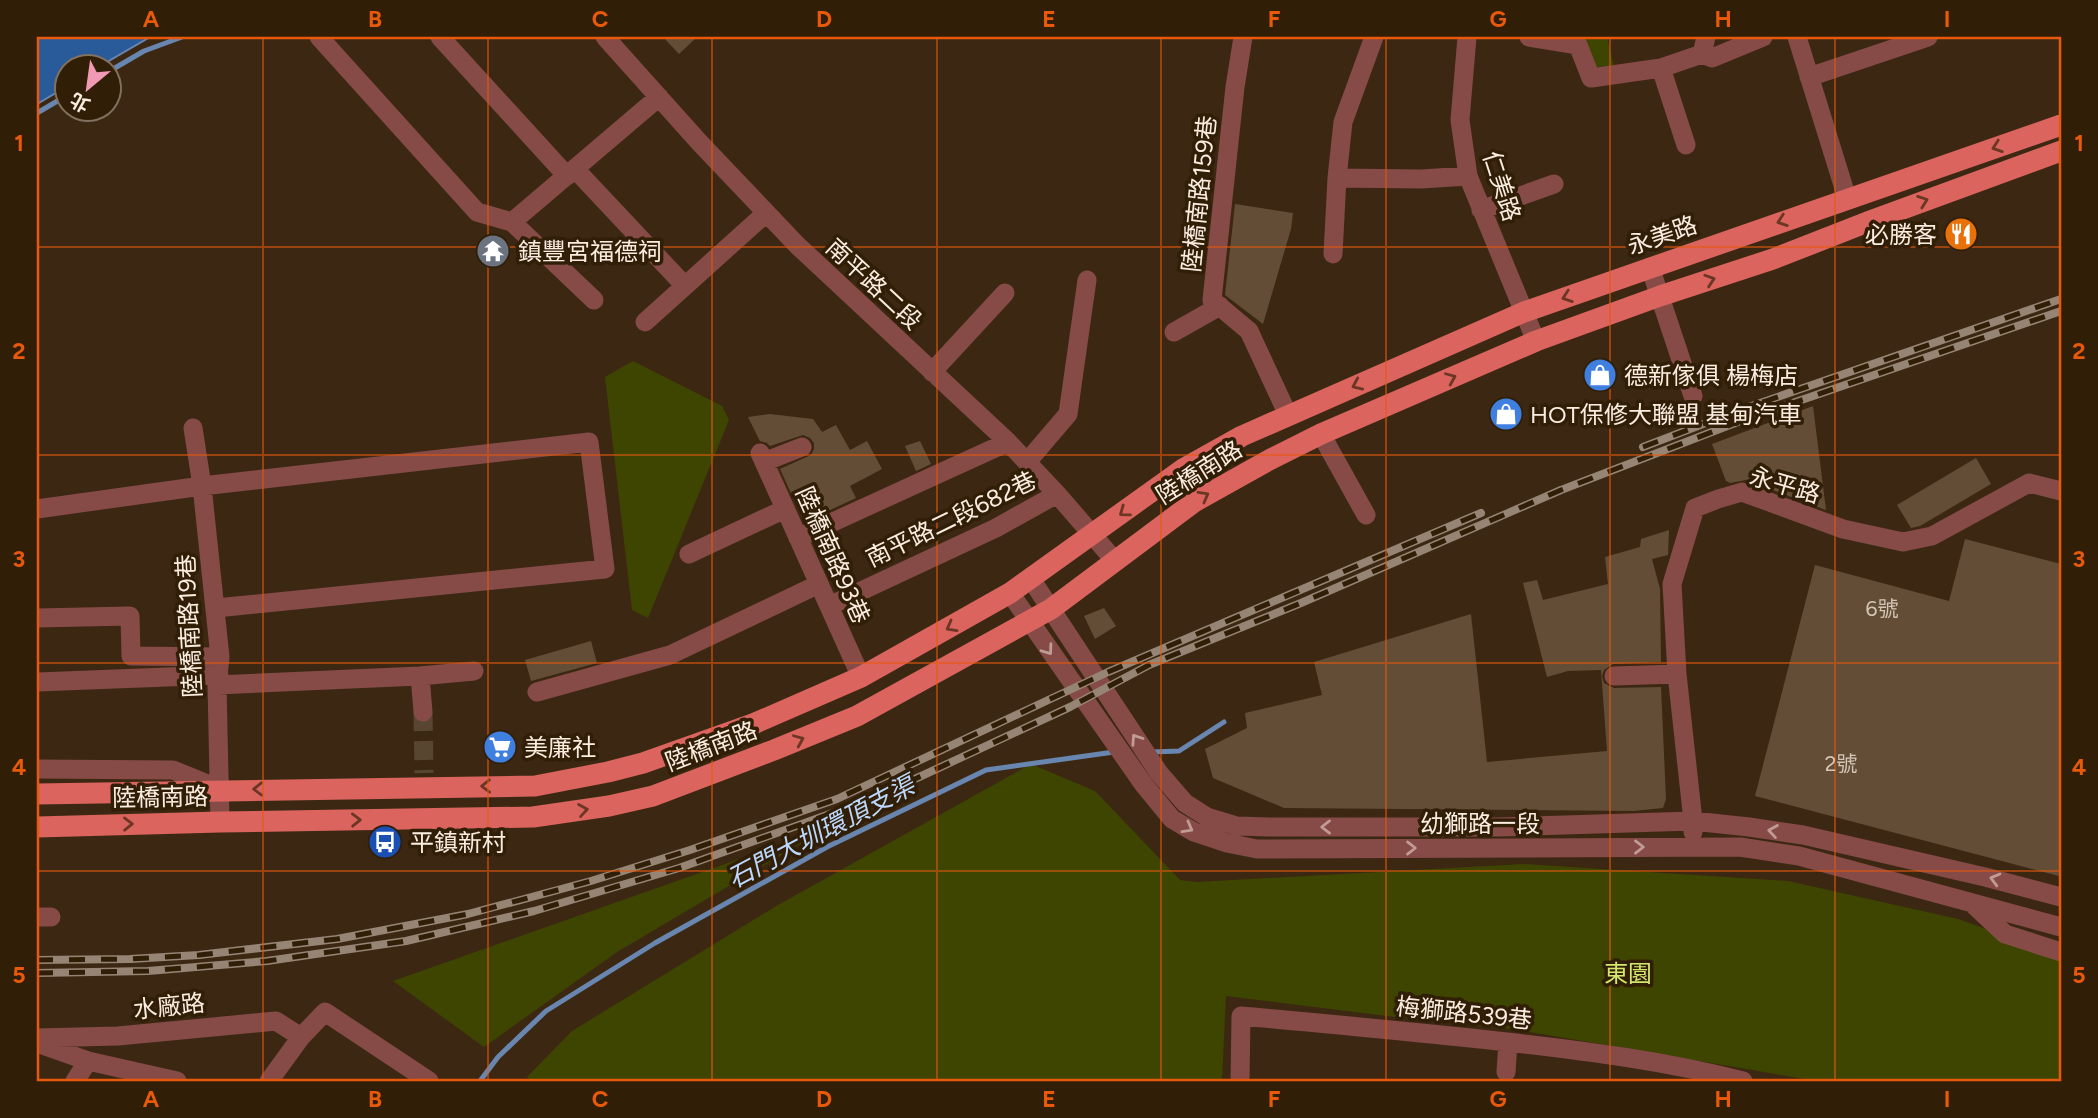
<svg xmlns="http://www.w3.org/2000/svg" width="2098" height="1118" font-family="Figtree,'Noto Sans TC',sans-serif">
	<rect width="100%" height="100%" fill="#3c2812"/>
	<path fill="#3d4500" d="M1572 37H1607L1614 66 1594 67Z
		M633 361 722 406 729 420 648 618 632 610 605 377Z
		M1031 764 1095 791 1180 880 1197 882 1523 864 1788 881 1958 919 2061 956V1081H1816L1513 1029 1387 1016 1226 996 1222 1081H531L527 1077 572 1031 778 905Z
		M827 828 617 952 484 1047 393 981Z"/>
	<path fill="#295a9a" stroke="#6886af" stroke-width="2" d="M37 37H150L100 66H66V87L37 104Z"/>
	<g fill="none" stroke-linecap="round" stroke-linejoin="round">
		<path stroke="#6886af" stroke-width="5" d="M108 72 144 51 182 37
			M37 113 66 96
			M1152 752 1179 751 1224 722
			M480 1081 498 1057 546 1011 655 943 827 847 986 770 1114 752"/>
	</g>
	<path fill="#634d36" d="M663 37H697L679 54Z
		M1235 204 1293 213 1291 229 1263 324 1225 295Z
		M493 238 504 248 492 263 481 253Z
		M1813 406 1826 510 1746 480 1730 483 1726 481 1712 444Z
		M770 414 813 419 822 432 836 425 850 450 867 441 882 469 850 486 856 498 804 522 780 469 811 455 814 449V443L810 438 803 435 770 446 767 443 760 441 748 417Z
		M920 441 931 464 916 471 905 446Z
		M1976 458 1991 484 1920 526 1911 528 1897 505Z
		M1669 530 1668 555 1652 559 1660 589 1661 662 1613 664 1604 670 1602 676 1604 683 1614 688 1661 687 1666 799 1663 808 1634 811 1284 808 1213 778 1205 749 1247 728 1245 713 1322 695 1314 662 1471 614 1487 762 1607 751 1601 670 1568 671 1547 677 1523 583 1537 580 1543 600 1608 584 1605 557 1640 547 1641 539Z
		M1965 539 2061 564V867L2059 876 1755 796 1815 565 1949 601Z
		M1104 608 1116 626 1095 639 1084 616Z
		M591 641 597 663 531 681 525 660Z"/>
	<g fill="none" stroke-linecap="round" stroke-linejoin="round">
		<path stroke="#584631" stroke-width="19" stroke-dasharray="19 10" stroke-linecap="butt" d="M423 712 424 773"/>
		<path stroke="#864b47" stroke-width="19" d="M319 37 477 212 512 222 594 300
			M440 37 567 176
			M605 37 699 142 797 245 1008 442 1057 494 1115 561
			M1243 37 1235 87 1212 300 1249 331 1288 415
			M1467 37 1460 120 1468 176 1536 341
			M1529 37 1578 45 1591 78 1661 68 1702 54 1706 37
			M1797 37 1847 198
			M1702 54 1712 58 1763 37
			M1661 68 1686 145
			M1809 77 1928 37
			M575 169 685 286
			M1337 178 1421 179 1468 176
			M1481 210 1554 184
			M512 222 659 97
			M1333 254 1337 178 1343 122 1374 37
			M1650 267 1693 396
			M645 322 766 213
			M1174 332 1220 306
			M932 372 1005 293
			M193 428 202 486 220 657 217 685 220 822
			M1321 434 1366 515
			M760 453 861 677
			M764 462 802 447
			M1027 462 1068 414 1087 280
			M37 509 202 486 589 442 605 569 216 608
			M798 538 1008 442
			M689 554 785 509
			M1031 579 1159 773 1185 803 1207 817 1237 826 1268 827H1498L1693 821 1749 827 1803 835 1985 877 2061 897
			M1010 593 1144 785 1172 819 1194 832 1227 843 1257 849 1740 847 1799 856 2061 927
			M829 606 996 528 1057 494
			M37 618 130 616 131 656 220 657
			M420 676 423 712
			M1614 676 1677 674
			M37 682 219 675
			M217 685 420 676 474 671
			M537 692 670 655 819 584
			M37 769 173 770 220 789
			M1693 832V821L1677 674 1672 584 1695 508 1718 499 1742 492 1843 529 1903 542 1932 536 2029 483 2061 491
			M1975 906 2005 934 2061 952
			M37 917H51
			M37 1038 118 1036 276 1021 301 1037
			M37 1043 88 1061 177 1081
			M1506 1072 1508 1042
			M75 1081 88 1061
			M269 1081 301 1037 325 1012 429 1081
			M1240 1081 1241 1016C1330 1024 1418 1032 1507 1042 1586 1051 1666 1061 1743 1081"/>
		<path stroke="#db645e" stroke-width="21" d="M37 794 535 786 608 772 643 763 753 724 861 677 1010 593 1183 469 1242 436 1524 312 2061 125
			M37 827 220 822 533 817 609 806 653 796 774 750 857 716 1051 609 1194 502 1271 459 1321 434 1536 341 1660 296 1773 259 1870 221 2061 151"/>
		<defs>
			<path id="rail" d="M1643 447 1737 411 2061 299
				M37 960 130 959 199 955 337 939 468 914 591 881 690 850 837 799 1108 672 1481 513
				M37 973 148 971 267 961 406 941 534 911 679 868 838 811 917 778 1070 707 1149 665 1301 603 1561 490 1743 420 2061 311"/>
		</defs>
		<use href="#rail" stroke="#968574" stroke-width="8"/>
		<use href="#rail" stroke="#311e07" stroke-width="5" stroke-dasharray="16" stroke-linecap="butt"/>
	</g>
	<defs><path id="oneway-chevron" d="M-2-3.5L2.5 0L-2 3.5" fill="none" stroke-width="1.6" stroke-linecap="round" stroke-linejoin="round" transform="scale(1.75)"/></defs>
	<g stroke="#6c3625">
		<use href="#oneway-chevron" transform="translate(1997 147) rotate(161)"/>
		<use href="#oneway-chevron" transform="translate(1923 201) rotate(-20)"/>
		<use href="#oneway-chevron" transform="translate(1782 221) rotate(161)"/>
		<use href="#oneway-chevron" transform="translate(1710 280) rotate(-18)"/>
		<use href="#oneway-chevron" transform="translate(1567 297) rotate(161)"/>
		<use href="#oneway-chevron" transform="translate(1451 378) rotate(-23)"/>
		<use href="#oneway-chevron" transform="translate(1357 385) rotate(156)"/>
		<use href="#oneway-chevron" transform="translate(1204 496) rotate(-29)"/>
		<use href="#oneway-chevron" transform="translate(1124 512) rotate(144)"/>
		<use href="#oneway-chevron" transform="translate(951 627) rotate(151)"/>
		<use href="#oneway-chevron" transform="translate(799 740) rotate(-23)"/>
		<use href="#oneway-chevron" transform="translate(486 786) rotate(179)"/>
		<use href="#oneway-chevron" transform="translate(258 789) rotate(179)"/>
		<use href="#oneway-chevron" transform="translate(583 810) rotate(-9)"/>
		<use href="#oneway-chevron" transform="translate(356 820) rotate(-1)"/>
		<use href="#oneway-chevron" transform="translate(128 824) rotate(-1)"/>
	</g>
	<g stroke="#c09c94">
		<use href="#oneway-chevron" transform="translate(1048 650) rotate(54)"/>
		<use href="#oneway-chevron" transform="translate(1136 739) rotate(-124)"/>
		<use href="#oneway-chevron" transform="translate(1326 827) rotate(-180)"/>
		<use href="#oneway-chevron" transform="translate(1188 828) rotate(29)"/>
		<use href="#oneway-chevron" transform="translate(1773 831) rotate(-171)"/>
		<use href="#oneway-chevron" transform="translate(1639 847)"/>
		<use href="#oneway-chevron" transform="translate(1411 848)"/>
		<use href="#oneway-chevron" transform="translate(1995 879) rotate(-165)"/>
	</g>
	<path fill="none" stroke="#e8590c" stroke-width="2" stroke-opacity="0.55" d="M263 37V1081M488 37V1081M712 37V1081M937 37V1081M1161 37V1081M1386 37V1081M1610 37V1081M1835 37V1081M37 247H2061M37 455H2061M37 663H2061M37 871H2061"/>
	<defs>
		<symbol id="restaurant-disc" viewBox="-11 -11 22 22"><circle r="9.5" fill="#e8710a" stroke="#311e07"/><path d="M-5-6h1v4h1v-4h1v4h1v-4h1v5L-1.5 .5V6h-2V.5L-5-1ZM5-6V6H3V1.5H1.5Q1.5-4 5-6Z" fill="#fff"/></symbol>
		<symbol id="temple-disc" viewBox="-11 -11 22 22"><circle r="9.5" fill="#6b7280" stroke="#311e07"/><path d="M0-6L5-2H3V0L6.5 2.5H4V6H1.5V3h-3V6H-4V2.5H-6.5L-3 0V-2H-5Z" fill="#fff"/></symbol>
		<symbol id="shop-disc" viewBox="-11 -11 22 22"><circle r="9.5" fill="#3f7fe0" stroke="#311e07"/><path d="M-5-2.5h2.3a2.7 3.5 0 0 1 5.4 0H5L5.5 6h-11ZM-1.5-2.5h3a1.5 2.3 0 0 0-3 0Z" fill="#fff"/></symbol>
		<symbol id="supermarket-disc" viewBox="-11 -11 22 22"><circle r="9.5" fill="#3f7fe0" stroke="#311e07"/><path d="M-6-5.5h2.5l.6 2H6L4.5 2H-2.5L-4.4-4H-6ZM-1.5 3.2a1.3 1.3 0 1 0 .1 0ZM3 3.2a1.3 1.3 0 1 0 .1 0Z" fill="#fff"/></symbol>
		<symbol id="bus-disc" viewBox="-11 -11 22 22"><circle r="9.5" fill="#1a4fb4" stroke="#311e07"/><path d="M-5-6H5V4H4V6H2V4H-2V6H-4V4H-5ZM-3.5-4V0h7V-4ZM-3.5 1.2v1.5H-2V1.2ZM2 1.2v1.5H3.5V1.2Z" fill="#fff"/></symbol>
	</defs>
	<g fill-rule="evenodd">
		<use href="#restaurant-disc" x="1942" y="215" width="38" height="38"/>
		<use href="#temple-disc" x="474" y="232" width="38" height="38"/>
		<use href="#shop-disc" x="1581" y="356" width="38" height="38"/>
		<use href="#shop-disc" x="1487" y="395" width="38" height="38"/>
		<use href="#supermarket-disc" x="481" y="728" width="38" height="38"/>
		<use href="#bus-disc" x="366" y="823" width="38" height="38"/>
	</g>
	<g text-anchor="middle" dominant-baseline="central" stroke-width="7" stroke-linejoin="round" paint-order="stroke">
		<g font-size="21" fill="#d4c5b6">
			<text x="1882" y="608">6號</text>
			<text x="1841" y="763">2號</text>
		</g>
		<g font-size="24" fill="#faede0" stroke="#311e07">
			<text transform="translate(1502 186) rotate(72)">仁美路</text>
			<text transform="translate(1199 194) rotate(-84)">陸橋南路159巷</text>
			<text transform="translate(1662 235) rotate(-19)">永美路</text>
			<text transform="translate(874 284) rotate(43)">南平路二段</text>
			<text transform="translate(1199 472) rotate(-32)">陸橋南路</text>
			<text transform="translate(1785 485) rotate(16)">永平路</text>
			<text transform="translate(951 519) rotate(-26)">南平路二段682巷</text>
			<text transform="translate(833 555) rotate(66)">陸橋南路93巷</text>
			<text transform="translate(189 626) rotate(-93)">陸橋南路19巷</text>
			<text transform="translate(711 746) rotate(-21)">陸橋南路</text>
			<text transform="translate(160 797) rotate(-1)">陸橋南路</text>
			<text x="1480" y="823">幼獅路一段</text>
			<text transform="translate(169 1006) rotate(-6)">水廠路</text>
			<text transform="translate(1464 1013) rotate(6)">梅獅路539巷</text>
		</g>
		<g font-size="24" fill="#faede0" stroke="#311e07" text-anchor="start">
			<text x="1937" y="234" text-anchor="end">必勝客</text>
			<text x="518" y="251">鎮豐宮福德祠</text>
			<text x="1624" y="375">德新傢俱 楊梅店</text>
			<text x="1530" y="414">HOT保修大聯盟 基甸汽車</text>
			<text x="524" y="747">美廉社</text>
			<text x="410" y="842">平鎮新村</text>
		</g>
		<g font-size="24" fill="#d3e66d" stroke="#311e07">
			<text x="1628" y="973">東園</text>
		</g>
		<g font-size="26" font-style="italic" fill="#bdd8fd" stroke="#311e07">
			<text transform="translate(821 832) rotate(-28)">石門大圳環頂支渠</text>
		</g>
	</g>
	<rect width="2098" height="1118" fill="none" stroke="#311e07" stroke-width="77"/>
	<g transform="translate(88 88) rotate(209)"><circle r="33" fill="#311e07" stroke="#81715e" stroke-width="2"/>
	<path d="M0-5L12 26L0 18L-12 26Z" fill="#f09ab5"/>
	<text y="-10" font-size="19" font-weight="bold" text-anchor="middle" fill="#faede0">北</text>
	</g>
	<rect x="38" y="38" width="2022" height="1042" fill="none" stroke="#e8590c" stroke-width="2.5"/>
	<g font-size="23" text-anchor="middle" font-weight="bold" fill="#e8590c">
		<text x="151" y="27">A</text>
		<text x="375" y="27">B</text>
		<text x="600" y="27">C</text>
		<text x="824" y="27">D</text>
		<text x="1049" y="27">E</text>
		<text x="1274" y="27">F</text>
		<text x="1498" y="27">G</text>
		<text x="1723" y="27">H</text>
		<text x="1947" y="27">I</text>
		<text x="19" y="151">1</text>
		<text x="2079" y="151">1</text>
		<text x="19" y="359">2</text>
		<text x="2079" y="359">2</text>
		<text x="19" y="567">3</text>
		<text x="2079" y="567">3</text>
		<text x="19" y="775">4</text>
		<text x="2079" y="775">4</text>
		<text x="19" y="983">5</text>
		<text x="2079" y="983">5</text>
		<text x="151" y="1107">A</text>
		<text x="375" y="1107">B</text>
		<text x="600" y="1107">C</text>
		<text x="824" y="1107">D</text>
		<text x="1049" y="1107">E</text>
		<text x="1274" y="1107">F</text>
		<text x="1498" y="1107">G</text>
		<text x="1723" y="1107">H</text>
		<text x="1947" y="1107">I</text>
	</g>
</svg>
